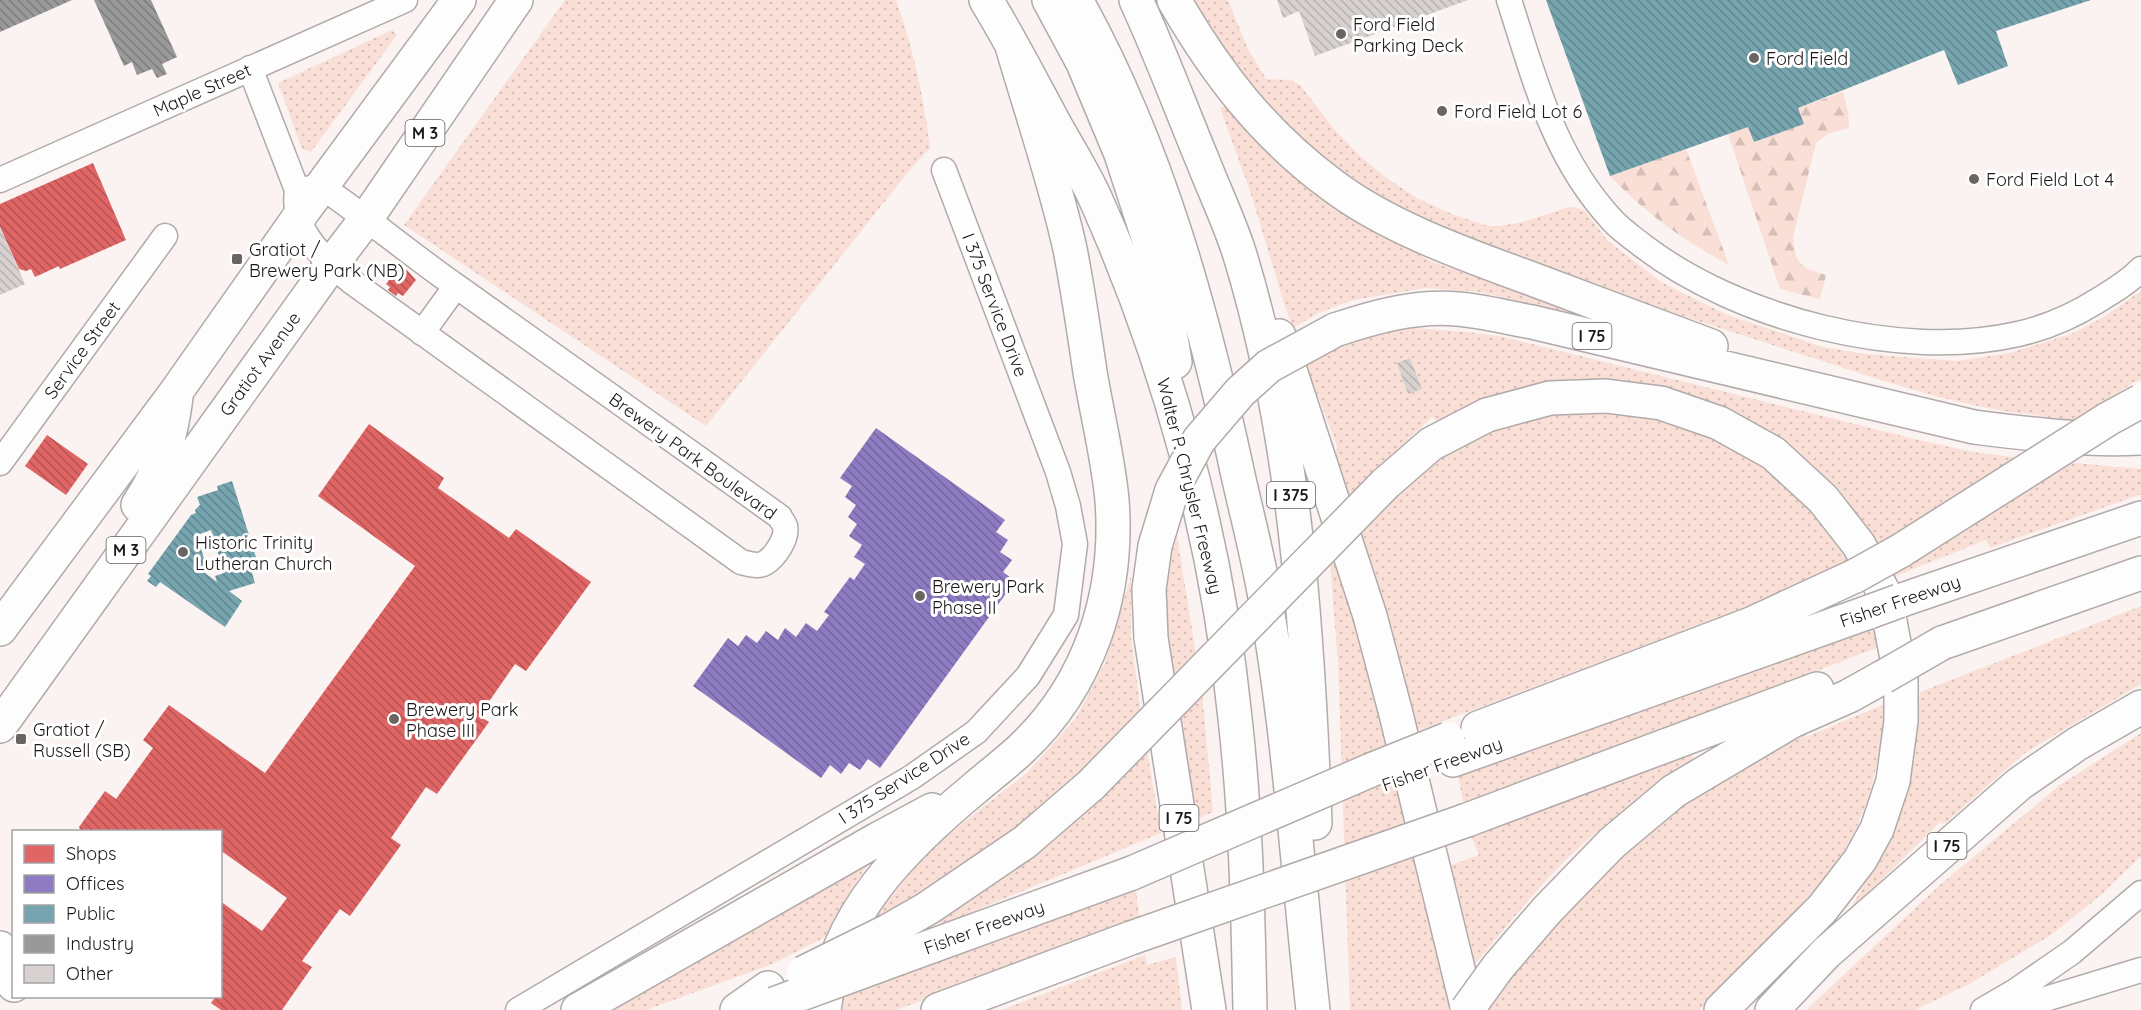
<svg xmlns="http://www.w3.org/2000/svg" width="2141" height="1010" font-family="Quicksand,sans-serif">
	<defs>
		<pattern id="grass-dots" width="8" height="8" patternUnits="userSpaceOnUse" patternTransform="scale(1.5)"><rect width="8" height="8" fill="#fadfd6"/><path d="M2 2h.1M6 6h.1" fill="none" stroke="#d6bfb7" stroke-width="1.8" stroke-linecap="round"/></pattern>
		<pattern id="forest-firs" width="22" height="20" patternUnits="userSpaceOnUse" patternTransform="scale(1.5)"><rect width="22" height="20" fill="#fadfd6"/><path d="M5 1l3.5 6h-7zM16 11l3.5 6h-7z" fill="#d6bfb7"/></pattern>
		<pattern id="shops-back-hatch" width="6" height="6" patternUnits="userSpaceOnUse" patternTransform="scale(1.5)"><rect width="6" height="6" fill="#e06666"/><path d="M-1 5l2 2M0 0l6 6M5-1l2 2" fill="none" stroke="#b55353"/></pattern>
		<pattern id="offices-back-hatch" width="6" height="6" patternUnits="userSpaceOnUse" patternTransform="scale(1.5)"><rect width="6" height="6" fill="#8e7cc3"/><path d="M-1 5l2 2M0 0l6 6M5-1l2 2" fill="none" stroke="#73659d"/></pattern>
		<pattern id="public-back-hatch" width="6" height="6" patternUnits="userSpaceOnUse" patternTransform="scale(1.5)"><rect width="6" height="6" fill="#76a5af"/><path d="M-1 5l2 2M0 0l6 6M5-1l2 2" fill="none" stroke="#60858d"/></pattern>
		<pattern id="industry-back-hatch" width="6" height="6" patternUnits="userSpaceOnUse" patternTransform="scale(1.5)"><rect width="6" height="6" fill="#999"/><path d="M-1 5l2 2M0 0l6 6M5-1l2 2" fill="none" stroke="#7c7c7c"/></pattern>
		<pattern id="building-back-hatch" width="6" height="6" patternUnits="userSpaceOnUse" patternTransform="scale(1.5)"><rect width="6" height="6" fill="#d7d1cf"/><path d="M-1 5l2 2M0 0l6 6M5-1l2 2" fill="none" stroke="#b8b3b1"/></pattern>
	</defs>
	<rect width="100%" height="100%" fill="#faf3f1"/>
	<path fill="url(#grass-dots)" d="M565 0H896C913 48 924 98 930 148L909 171 706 426 404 225Z
		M1194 0H1228L1248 49 1266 79 1290 80 1300 85 1334 129 1358 154 1385 177 1417 198 1454 215 1488 226H1500L1523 222 1569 207 1578 208 1586 212 1608 241 1661 282 1725 314 1823 347 1865 354 1957 361 2010 353 2071 334 2102 318 2141 291V380L2134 382C2124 389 2083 418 2075 419 2064 421 2048 417 2037 415 1963 408 1893 384 1823 361 1723 329 1623 298 1526 260 1461 235 1403 214 1346 173 1280 126 1235 69 1194 0Z
		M392 30 397 35 311 152 302 149 278 83Z
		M1226 106 1353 218 1377 233 1433 262 1585 315 1584 318 1481 292 1426 288 1353 300 1318 313 1293 328 1284 303 1250 191 1220 108Z
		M1413 328 1468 332 1504 337 1919 440 1973 452 2020 458 1878 548 1846 499 1798 453 1766 430 1705 401 1441 424 1432 417 1348 497 1335 456 1337 446 1305 363C1343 345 1372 336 1413 328Z
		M1596 412 1635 413 1703 432 1742 453 1773 473 1809 506 1850 560 1811 582 1417 731 1356 535C1369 520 1382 500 1398 486 1407 479 1418 473 1428 466 1485 429 1529 415 1596 412Z
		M2064 462 2141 469V494L1990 548 1986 540 1862 589Z
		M1177 536 1202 692 1213 812 1197 819 1173 676 1166 616 1168 567Z
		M1338 552 1455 1010H1350L1338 663 1330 562Z
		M1131 576V637L1141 713C1090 764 1037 816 976 857 942 880 906 900 871 921L931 848 1028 772 1076 718 1105 663Z
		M2141 606V684L2026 752 1944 824 1940 822 1853 908 1852 906 1883 851 1910 776 1920 692Z
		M1876 627 1879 647 1464 806 1458 776Z
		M1885 704C1881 750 1873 798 1850 840 1831 875 1803 903 1775 931 1750 958 1725 984 1699 1010H1483L1572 900 1669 814 1763 753 1805 733 1806 737Z
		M2141 733V856L2101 895 2051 935 1969 984 1915 1010H1806L1940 885 2060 785Z
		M1147 750 1161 833 941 925 939 919Z
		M1691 752 1694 760C1652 789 1611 818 1573 853 1537 887 1507 926 1475 964L1451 865 1479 855 1471 836Z
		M872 857 844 902 827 936 772 964 646 1010H610Z
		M1136 891 1140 922 896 1010H842L843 996Z
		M1145 955 1147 965 1176 957 1182 1010H1001Z"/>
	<path fill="url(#forest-firs)" d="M1843 92 1848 112 1849 128 1827 134 1816 143 1793 237C1795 264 1801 268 1826 275L1820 299 1780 289 1728 134 1748 127 1754 142 1803 124 1798 108Z
		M1686 149 1729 265C1680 238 1649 216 1610 176Z"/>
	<path fill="url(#shops-back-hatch)" d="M93 163 126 240 60 269 59 266 35 277 31 269 26 271 19 269 0 227V204Z
		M399 267 403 270 405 268 416 280 403 296 398 293 396 296 388 290 390 287 386 284Z
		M369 424 444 478 438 488 509 538 516 529 591 582 526 671 515 664 479 716 489 722 437 794 426 787 391 838 401 845 350 916 340 909 302 961 312 967 282 1010H221L211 1003 216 996H220V901L262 931 287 898 220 850V832H81L79 827 105 791 116 799 153 748 143 740 169 705 265 773 415 566 318 496Z
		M47 435 88 464 66 495 25 466Z"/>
	<path fill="url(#offices-back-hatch)" d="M876 428 1005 520 996 532 1008 540 1000 552 1012 560 1003 572 1015 581 880 768 868 759 860 770 849 763 841 774 830 765 821 778 693 686 728 638 738 646 746 635 757 643 766 631 778 640 785 628 796 637 806 623 817 631 829 615 824 612 850 577 854 580 865 564 854 557 862 545 849 536 857 524 848 517 856 505 845 497 852 486 840 478Z"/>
	<path fill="url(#public-back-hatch)" fill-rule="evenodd" d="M1546 0H2091L1996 31 2008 66 1958 85 1944 50 1798 108 1804 124 1754 142 1748 127 1610 176Z
		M232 481 260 570 252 573 255 583 229 591 242 601 225 627 160 582 156 587 147 581 151 576 148 574 191 515 196 513 195 510 200 505 197 497 218 490 217 486ZM211 530 224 573 215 576 217 582 205 573 207 569 197 535Z"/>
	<path fill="url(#industry-back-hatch)" d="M0 0H72L0 32Z
		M94 0H151L177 57 162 64 167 74 157 78 152 69 137 75 132 62 124 66Z"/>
	<path fill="url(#building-back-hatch)" d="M1277 0H1468L1315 56 1299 11 1283 18Z
		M0 227 25 284 0 295Z
		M1410 358 1422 389 1408 394 1397 363Z"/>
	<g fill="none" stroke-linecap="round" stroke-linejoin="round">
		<defs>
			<path id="street" d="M1509 0C1535 80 1553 156 1612 220 1621 230 1633 238 1643 246 1739 319 1900 361 2018 334 2045 328 2073 316 2097 301 2112 292 2129 282 2141 269
				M250 68 297 190C291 232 323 258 352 282L741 562C749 564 758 567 765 563 775 557 788 538 785 526 784 523 781 520 780 517 668 436 555 357 442 276 402 247 363 215 322 187L297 190
				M0 180 405 0
				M422 333 456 286
				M0 463 165 236
				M518 1010 912 777 976 732 1028 676 1066 615 1075 544 1068 506 1058 472 944 170
				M1983 1010 2014 992 2072 952 2141 893
				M2009 1010 2141 970"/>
			<path id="secondary" d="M0 948 14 985"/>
			<path id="primary" d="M138 505C161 470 171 438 176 397
				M0 629 176 392 304 210 459 0
				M0 726 331 265 366 219 516 0"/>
			<path id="highway" d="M986 0C1010 39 1031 80 1053 121 1067 147 1084 173 1096 200 1169 363 1217 540 1235 718 1246 815 1248 912 1250 1010
				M1049 0 1083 63 1121 154 1161 277 1175 362
				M1076 0C1158 147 1203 312 1238 475 1248 520 1260 564 1267 609 1290 741 1298 876 1313 1010
				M1136 0C1160 52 1180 106 1202 159 1214 190 1229 221 1239 252 1296 437 1308 632 1315 823
				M1174 0C1216 73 1263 134 1332 185 1386 226 1461 253 1524 276 1586 299 1649 323 1711 346
				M1335 330C1374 317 1416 305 1458 309 1483 311 1508 318 1532 322L1974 427C2030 434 2085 441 2141 438
				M1279 336 1370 616 1396 714 1468 1010
				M1385 484 1431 444 1487 415 1550 398 1606 396 1661 403 1719 423 1773 453 1823 499 1859 545 1885 595 1901 680V721L1893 781 1877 829 1860 860 1822 909 1721 1010
				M1900 551 2020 475
				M1899 601 2141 518
				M1151 638 1209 1010
				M1942 643 2141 573
				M1478 728 1751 624 1855 576
				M1453 760 1869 612
				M1467 820 1817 689
				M888 931 928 908 1025 842 1091 785
				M899 958 1132 873
				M1498 967 1547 910 1612 843 1674 791 1792 721 1849 696 1883 677
				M578 1010 878 839 932 810
				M737 1010 768 988
				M824 1010C834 915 905 846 975 788 990 775 1006 763 1020 750 1090 685 1119 593 1112 500 1108 457 1097 414 1090 372 1084 331 1078 290 1070 249 1055 181 1032 114 1012 46
				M938 1010 1131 938
				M1772 1010 1826 953 2019 784 2077 744 2141 707"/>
		</defs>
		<use href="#street" stroke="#b0abaa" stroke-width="27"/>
		<use href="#secondary" stroke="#b0abaa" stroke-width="36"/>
		<use href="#primary" stroke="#b0abaa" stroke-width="36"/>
		<use href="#highway" stroke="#b0abaa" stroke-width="36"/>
		<use href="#street" stroke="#fefdfd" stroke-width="24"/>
		<use href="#secondary" stroke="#fefdfd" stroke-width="33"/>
		<use href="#primary" stroke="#fefdfd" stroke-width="33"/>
		<use href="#highway" stroke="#fefdfd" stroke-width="33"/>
		<defs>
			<path id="highway-bridge" d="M2020 475 2108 419 2141 401
				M1855 576 1900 551
				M1869 612 1899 601
				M1151 638 1149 589 1155 546 1172 490 1199 440 1240 392 1269 366 1335 330
				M1883 677 1942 643
				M1091 785 1385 484
				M1132 873 1371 770 1448 739
				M1131 938 1467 820
				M803 973 888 931
				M774 1004 899 958
				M1467 1010 1498 967"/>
		</defs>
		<use href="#highway-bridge" stroke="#b0abaa" stroke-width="36" stroke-linecap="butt"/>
		<use href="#highway-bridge" stroke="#fefdfd" stroke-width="33"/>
	</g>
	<g fill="#6a6563" stroke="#fff" stroke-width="2">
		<circle cx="1341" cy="34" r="6"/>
		<circle cx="1754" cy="58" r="6"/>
		<circle cx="1442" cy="111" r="6"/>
		<circle cx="1974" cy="179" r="6"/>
		<rect x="231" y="253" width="12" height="12" rx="3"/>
		<circle cx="183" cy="552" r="6"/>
		<circle cx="920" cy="596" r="6"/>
		<circle cx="394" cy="719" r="6"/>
		<rect x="15" y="733" width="12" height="12" rx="3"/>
	</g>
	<g text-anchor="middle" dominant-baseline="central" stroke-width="6" stroke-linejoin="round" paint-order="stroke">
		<g fill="#fff" stroke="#605d5d" stroke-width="1.5">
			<rect x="405.5" y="120" width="39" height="26" rx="4.5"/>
			<rect x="1572.5" y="323" width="39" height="26" rx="4.5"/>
			<rect x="1267" y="482" width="48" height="26" rx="4.5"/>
			<rect x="106.5" y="537" width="39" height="26" rx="4.5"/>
			<rect x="1159.5" y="805" width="39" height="26" rx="4.5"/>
			<rect x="1927.5" y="833" width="39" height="26" rx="4.5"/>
		</g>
		<g font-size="16" font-weight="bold" fill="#1c1817">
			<text x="425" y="133">M 3</text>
			<text x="1592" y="336">I 75</text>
			<text x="1291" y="495">I 375</text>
			<text x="126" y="550">M 3</text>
			<text x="1179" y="818">I 75</text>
			<text x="1947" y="846">I 75</text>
		</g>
		<g font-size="18" fill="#1c1817" stroke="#fff" text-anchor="start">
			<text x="1353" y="24">Ford Field<tspan x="1353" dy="21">Parking Deck</tspan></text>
			<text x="1766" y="58">Ford Field</text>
			<text x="1454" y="111">Ford Field Lot 6</text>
			<text x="1986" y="179">Ford Field Lot 4</text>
			<text x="249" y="249">Gratiot /<tspan x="249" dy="21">Brewery Park (NB)</tspan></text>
			<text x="195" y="542">Historic Trinity<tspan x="195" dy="21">Lutheran Church</tspan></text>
			<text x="932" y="586">Brewery Park<tspan x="932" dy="21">Phase II</tspan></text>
			<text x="406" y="709">Brewery Park<tspan x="406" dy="21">Phase III</tspan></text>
			<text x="33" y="729">Gratiot /<tspan x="33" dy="21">Russell (SB)</tspan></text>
		</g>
		<g font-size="18" fill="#1c1817" stroke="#fff">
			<text transform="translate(202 90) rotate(-24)">Maple Street</text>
			<text transform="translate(995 305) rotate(69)">I 375 Service Drive</text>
			<text transform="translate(82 350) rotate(-54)">Service Street</text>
			<text transform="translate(260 364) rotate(-54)">Gratiot Avenue</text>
			<text transform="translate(693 456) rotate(36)">Brewery Park Boulevard</text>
			<text transform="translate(1190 486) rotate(76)">Walter P. Chrysler Freeway</text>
			<text transform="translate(1900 601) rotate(-19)">Fisher Freeway</text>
			<text transform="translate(1442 764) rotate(-20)">Fisher Freeway</text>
			<text transform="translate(904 778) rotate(-33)">I 375 Service Drive</text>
			<text transform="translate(984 927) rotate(-20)">Fisher Freeway</text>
		</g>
	</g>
	<rect x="12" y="830" width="210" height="168" fill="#ffffff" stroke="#a4a3a2" stroke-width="1.5"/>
	<rect x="24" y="845" width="30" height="18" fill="#e06666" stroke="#a4a3a2" stroke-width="1.5"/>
	<text x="66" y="860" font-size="18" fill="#1c1817">Shops</text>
	<rect x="24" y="875" width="30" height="18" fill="#8e7cc3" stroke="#a4a3a2" stroke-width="1.5"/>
	<text x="66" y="890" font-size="18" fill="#1c1817">Offices</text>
	<rect x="24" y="905" width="30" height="18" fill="#76a5af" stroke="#a4a3a2" stroke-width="1.5"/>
	<text x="66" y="920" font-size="18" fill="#1c1817">Public</text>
	<rect x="24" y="935" width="30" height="18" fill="#999999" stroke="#a4a3a2" stroke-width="1.5"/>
	<text x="66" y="950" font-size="18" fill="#1c1817">Industry</text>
	<rect x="24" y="965" width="30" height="18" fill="#d7d1cf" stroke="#a4a3a2" stroke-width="1.5"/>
	<text x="66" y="980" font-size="18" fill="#1c1817">Other</text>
</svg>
